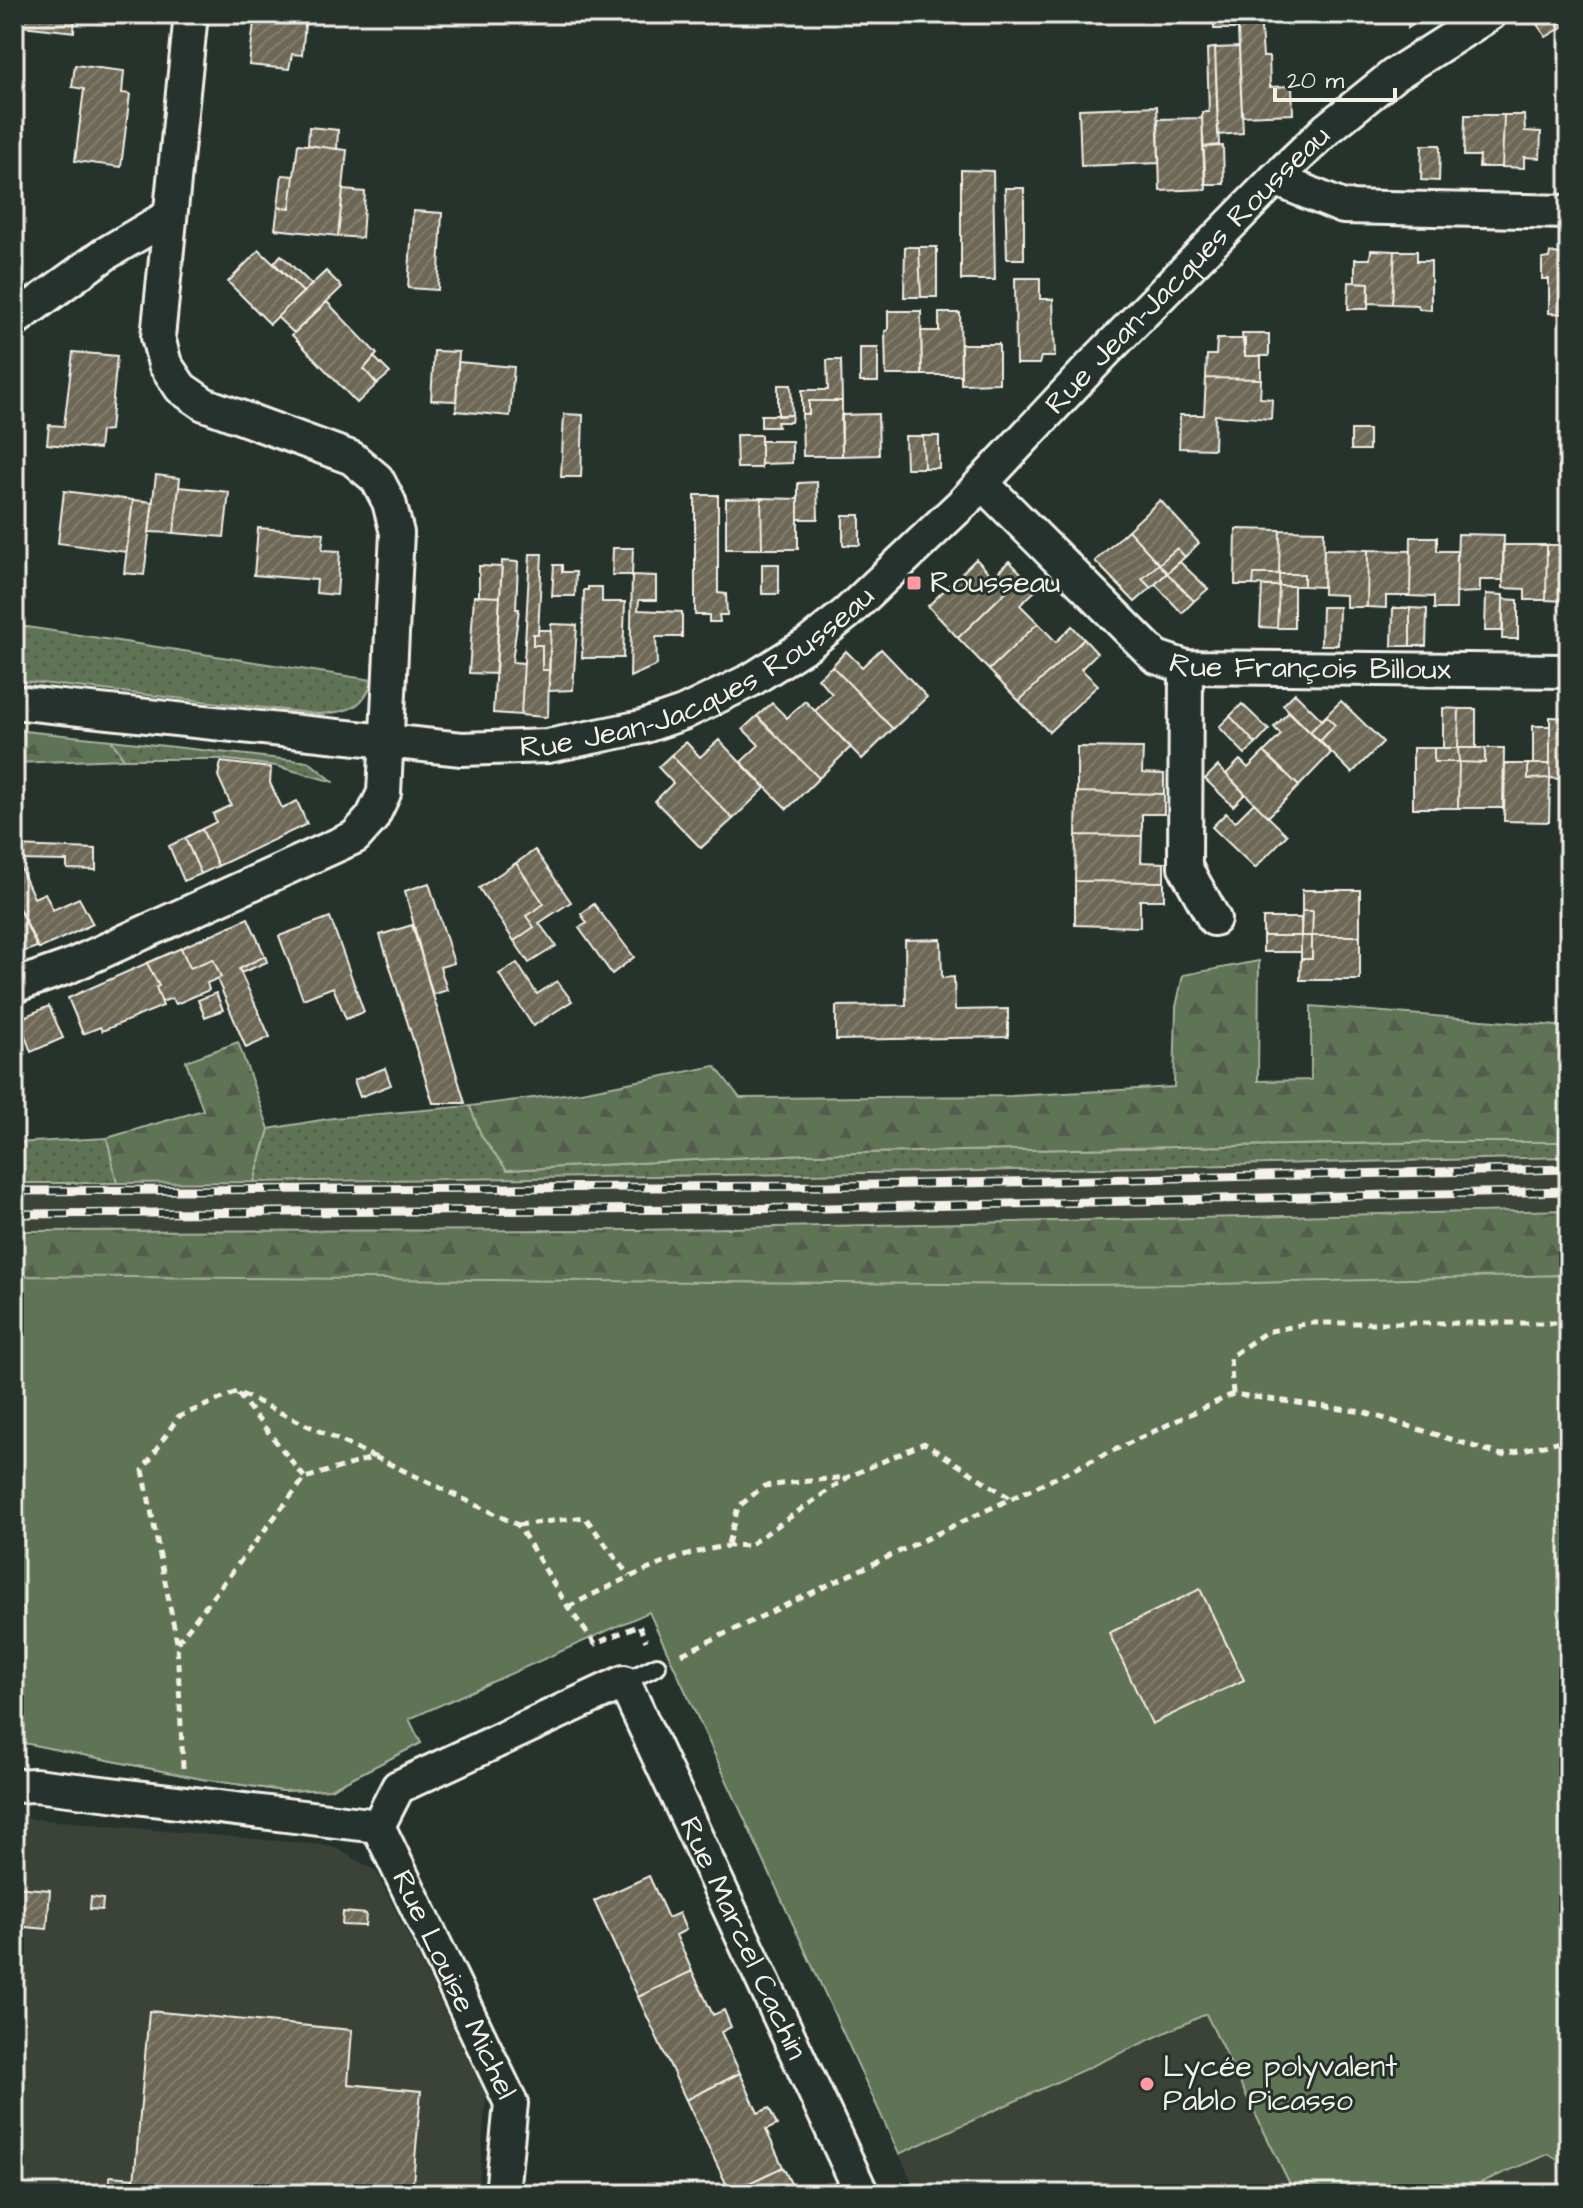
<svg xmlns="http://www.w3.org/2000/svg" width="1583" height="2208" font-family="'Architects Daughter',sans-serif">
	<defs>
		<pattern id="grass-dots" width="8" height="8" patternUnits="userSpaceOnUse" patternTransform="scale(2)"><rect width="8" height="8" fill="#5f7355"/><path d="M2 2h.1M6 6h.1" fill="none" stroke="#535b4d" stroke-width="1.8" stroke-linecap="round"/></pattern>
		<pattern id="forest-firs" width="22" height="20" patternUnits="userSpaceOnUse" patternTransform="scale(2)"><rect width="22" height="20" fill="#5f7355"/><path d="M5 1l3.5 6h-7zM16 11l3.5 6h-7z" fill="#535b4d"/></pattern>
		<pattern id="building-hatch" width="6" height="6" patternUnits="userSpaceOnUse" patternTransform="scale(2)"><rect width="6" height="6" fill="#6d6755"/><path d="M-1 1l2-2M0 6l6-6M5 7l2-2" fill="none" stroke="#827d6d"/></pattern>
	</defs>
	<rect width="100%" height="100%" fill="#26332d"/>
	<filter id="ink" filterUnits="userSpaceOnUse"><feTurbulence type="fractalNoise" baseFrequency=".0125" numOctaves="2"/><feDisplacementMap in="SourceGraphic" scale="16" xChannelSelector="R" yChannelSelector="G"/><feConvolveMatrix kernelMatrix="1 2 1 2 8 2 1 2 1" color-interpolation-filters="sRGB"/></filter>
	<g filter="url(#ink)">
		<path fill="#3b4339" d="M1569 1157V1210L638 1230 14 1231V1183H289Z
			M14 1817 332 1846 376 1871 486 2096 478 2194H14Z
			M1207 2014 1295 2194H918L899 2154Z
			M1548 2154 1564 2164 1569 2162V2194H1454Z"/>
		<path fill="url(#grass-dots)" stroke="#aab29e" stroke-width="2" d="M14 625 373 680C363 709 348 712 319 714L14 680Z
			M111 740 309 762 334 782 276 766 220 759H124Z
			M470 1106 482 1137 507 1170 805 1154 1441 1142H1569V1157L932 1172 254 1182 269 1129 333 1118Z
			M107 1138 117 1183H14V1143Z"/>
		<path fill="url(#forest-firs)" stroke="#aab29e" stroke-width="2" d="M14 730 111 740 124 759 14 763Z
			M1259 961 1258 1081 1311 1080V1006L1569 1027V1142H1441L805 1154 507 1170 482 1137 470 1106 581 1092 715 1066 740 1098 1011 1096 1174 1087 1176 1007 1183 975Z
			M238 1042 269 1129 254 1182 117 1183 107 1138 203 1110 186 1061Z
			M1569 1210V1275L63 1320 421 1743 330 1789 283 1791 202 1779 14 1741V1231L638 1230Z"/>
		<path fill="#5f7355" stroke="#aab29e" stroke-width="2" d="M1569 1275V2162L1564 2164 1548 2154 1454 2194H1295L1206 2014 899 2154 649 1612 409 1719 421 1743 330 1789 283 1791 202 1779 14 1741V1276L1064 1285 1214 1284Z"/>
		<path fill="url(#building-hatch)" stroke="#f4f1e8" stroke-width="2" d="M14 14H75L74 32 14 25Z
			M255 14H306L302 55 292 54 289 69 249 65Z
			M1214 14H1260L1263 57H1269L1270 87 1292 86 1293 114 1242 116 1238 29H1214Z
			M1409 14H1429V15L1408 28Z
			M1542 14H1555L1563 27 1546 37 1534 20Z
			M1239 47 1243 133 1218 135 1215 48Z
			M1215 48 1219 145 1203 147 1202 112H1209L1207 49Z
			M75 65 124 71 122 93 130 94 121 167 75 161 84 89 72 87Z
			M1157 106 1159 163 1081 166 1079 109Z
			M1465 115H1504L1502 167H1479L1480 156H1464Z
			M1504 115H1524L1525 131 1541 132 1540 158 1524 157V168L1502 167Z
			M1202 118 1206 189 1160 191 1158 119Z
			M309 127 338 130 337 149 308 145Z
			M298 144 347 150 338 236 275 229 278 207 290 208Z
			M1422 145H1440L1439 181 1421 180Z
			M1223 146 1224 184H1205L1203 147Z
			M961 170 993 171 995 280H961Z
			M282 175 294 176 290 208 278 207Z
			M1005 188H1024V259H1007Z
			M343 190 365 192 362 238 338 236Z
			M413 211 442 213 438 290 408 288Z
			M905 247H919L921 297H904Z
			M919 247H937V297H921Z
			M259 250 303 292 270 324 228 282Z
			M1371 250 1395 251 1392 304 1369 303V283L1355 282V259H1370Z
			M1395 251H1417V261H1431V310L1419 309 1418 305 1392 304Z
			M1550 253 1569 254V314L1549 313V279H1542V259L1549 258Z
			M281 255 312 285 303 292 274 263Z
			M326 271 342 287 294 333 277 317Z
			M1015 278H1040V299H1053L1055 357H1041L1039 364H1016Z
			M1349 282 1369 283 1368 309H1348Z
			M327 302 377 354 364 369 377 384 357 403 292 335Z
			M888 311H921L922 375H886L885 331 888 330Z
			M939 313H960L961 375H922L921 331H939Z
			M1242 334H1269V356H1245Z
			M1217 339H1245V356H1261V379L1206 378 1207 355H1216Z
			M961 344H999V383L961 384Z
			M860 348H878V382H860Z
			M434 351 459 352 456 401 431 400Z
			M73 352 117 356 110 430 101 431 99 449 47 444 49 425 64 426Z
			M374 357 390 373 377 384 364 369Z
			M827 360H841L842 401H809V414H802V390H828Z
			M458 362 514 367 510 416 456 411Z
			M1206 378 1261 379 1260 398 1272 399 1271 419 1215 415 1214 449 1179 448 1180 415H1204Z
			M778 385H791L792 415 778 416Z
			M809 401H842V456H803L802 414H809Z
			M564 414 583 415 581 477H561Z
			M878 414 879 455 842 456 841 415Z
			M761 415H792L791 422H777L778 427H761Z
			M1351 430H1369V450H1351Z
			M736 435H761V468H737Z
			M905 436H923L924 468H906Z
			M923 436H939V468H924Z
			M761 441H792V463L761 464Z
			M156 475 180 478 174 533 149 532Z
			M817 482 818 519H798V483Z
			M179 487 229 492 224 537 174 533Z
			M64 491 133 500 126 552 58 543Z
			M695 495H718V593L726 594 727 615H719L720 622H709V615H695Z
			M761 498 762 549H726V499Z
			M761 498 798 499V549H762Z
			M133 500 153 502 144 575 124 573Z
			M1160 500 1199 543 1185 557 1177 548 1159 564 1128 530Z
			M843 515H860V545H843Z
			M258 528 324 533 322 550 340 551 337 595 316 593 317 580 254 575Z
			M1236 529 1280 530 1279 574H1254L1253 585H1235Z
			M1128 530 1159 564 1142 579 1151 588 1135 602 1095 561Z
			M1280 530 1324 531 1323 587 1304 586V574H1279Z
			M1458 534 1504 535 1503 580H1480V592L1456 593Z
			M1411 537H1437V551H1457L1456 609H1434V597L1410 596Z
			M1503 545H1547L1546 600H1525V589L1503 588Z
			M1547 545H1569L1567 601 1546 600Z
			M613 548H633L632 575H612Z
			M1177 548 1185 557 1167 573 1159 564Z
			M1324 549 1368 550 1367 607H1346V595L1323 594Z
			M1368 550 1411 551 1410 596H1386V608L1367 607Z
			M530 554H542L538 634H533V645H542V670H549L548 716 545 717 521 715Z
			M976 559 993 577 1009 561 1023 575 958 638 928 606Z
			M502 561 518 562 516 609H519L512 662 524 663 521 715 493 713Z
			M1180 562 1208 589 1194 601 1167 573Z
			M762 564H779V594H762Z
			M1159 564 1167 573 1151 588 1142 579Z
			M554 565H562V572H576L575 596H552Z
			M479 566 502 567 500 597 479 596Z
			M1167 573 1194 601 1182 613 1155 584Z
			M1254 574H1279V586L1253 585Z
			M1279 574H1304V586H1279Z
			M632 575 656 576V600H639L638 610 682 612V637H656L657 665 630 677Z
			M1023 575 1037 589 1020 605 1038 623 989 670 958 638Z
			M1262 586H1279L1277 628 1260 627Z
			M1279 586H1294V628H1277Z
			M588 587H602V602H625L623 658H582L584 590H588Z
			M1486 594 1503 595V631H1485Z
			M474 596 500 597 496 674 469 673Z
			M1503 599 1518 600V639H1502Z
			M1322 607H1339L1338 645H1321Z
			M1393 608H1410V646H1392Z
			M1410 608 1427 609 1426 646H1410Z
			M1038 623 1056 642 1072 626 1084 639 1019 701 989 670Z
			M551 624 577 625 573 690 549 691Z
			M538 630H551L549 670H542V645H533V634H538Z
			M1084 639 1097 653 1081 669 1098 685 1049 732 1019 701Z
			M881 649 927 697 893 729 832 666 846 651 862 667Z
			M832 666 893 729 862 759 815 711 832 694 818 678Z
			M1295 693 1322 720 1310 732 1283 705Z
			M805 701 851 747 819 778 757 716 772 703 787 718Z
			M1341 701 1383 742 1352 773 1320 741 1335 725 1326 716Z
			M1242 704 1269 730 1256 744 1230 716Z
			M1443 708 1459 709 1458 748H1443Z
			M1459 709H1476V748H1458Z
			M1289 712 1331 753 1299 786 1264 752 1281 735 1274 727Z
			M757 716 819 778 787 809 741 762 759 745 743 729Z
			M1230 716 1256 744 1245 754 1219 727Z
			M1326 716 1335 725 1320 741 1310 732Z
			M1550 717 1569 718V794V780L1550 778Z
			M1533 726H1550V764H1533Z
			M719 740 765 788 733 819 671 755 686 742 700 757Z
			M1077 747 1143 748 1142 773 1164 774V794L1077 792Z
			M1413 748H1434V762H1459L1458 808H1413Z
			M1434 748H1458L1459 762H1434Z
			M1458 748H1485V763L1459 762Z
			M1485 748H1504L1503 808H1458L1459 762 1485 763Z
			M1264 752 1299 786 1268 817 1226 774 1240 760 1248 768Z
			M671 755 733 819 701 848 655 801 673 783 658 767Z
			M221 762 271 768 270 783 282 808 297 801 307 824 218 866 202 829 216 822 213 814 231 805 218 776Z
			M1505 764H1528V779L1550 778 1549 822 1504 821Z
			M1528 764H1550V778L1528 779Z
			M1218 766 1245 794 1233 806 1205 779Z
			M1077 792 1164 794V814H1142V836L1076 835Z
			M1254 803 1287 835 1255 868 1212 827 1226 813 1235 822Z
			M202 829 218 866 201 874 185 838Z
			M1076 835 1142 836 1141 862 1164 863V882L1075 881Z
			M185 838 201 874 184 881 169 846Z
			M14 846 96 849V870L67 869V861L17 860 34 898 45 893 53 910 79 898 93 924 39 949 14 898Z
			M535 850 571 902 539 923 556 946 529 963 514 941 534 927 526 916 544 904 516 863Z
			M516 863 544 904 526 916 534 927 514 941 479 888Z
			M1075 881 1164 882V900H1140V927L1075 925Z
			M429 883 454 963 440 967 447 990 432 995 405 891Z
			M1302 890H1360V936H1312L1313 911H1302Z
			M14 898 37 947 14 955Z
			M594 904 634 957 612 974 579 928 587 923 581 914Z
			M1302 911H1313L1312 936H1301Z
			M330 917 364 1012 346 1019 333 987 303 999 279 936Z
			M248 918 265 956 239 969 270 1037 246 1048 217 979 221 977 213 959 190 968 181 948Z
			M1263 918H1301V936H1263Z
			M412 925 420 951 465 1103H433L380 935Z
			M1263 936H1301V952H1263Z
			M1301 936H1312V959H1301Z
			M1312 936H1360V980H1300L1301 959H1312Z
			M941 939 942 978 954 977 955 1010 1008 1009V1037L836 1040V1006L906 1005 905 940Z
			M181 948 190 968 213 959 221 977 207 983 209 990 176 1004 172 998 162 1002 156 987 159 986 147 963Z
			M265 956 267 962 241 973 239 969Z
			M147 963 159 986 156 987 163 1006 102 1031 100 1027 83 1034 68 998Z
			M517 963 537 994 557 981 572 1001 533 1026 499 974Z
			M216 993 223 1010 205 1017 198 1000Z
			M49 1006 63 1038 31 1052 19 1019Z
			M385 1068 391 1085 360 1097 354 1080Z
			M1200 1589 1244 1680 1152 1724 1109 1633Z
			M649 1876 668 1918 679 1913 686 1930 676 1935 692 1971 638 1997 594 1901Z
			M14 1887 50 1890 47 1929 14 1926Z
			M91 1897 103 1899 102 1910 90 1909Z
			M343 1912 366 1914 365 1926 342 1925Z
			M692 1971 713 2015 724 2010 731 2027 721 2032 740 2073 686 2100 638 1997Z
			M149 2011 352 2030 348 2084 421 2091 412 2194H133Z
			M740 2073 758 2113 769 2108 777 2125 766 2130 783 2167 730 2192 686 2100Z
			M783 2167 796 2194H731L730 2192Z
			M110 2176 134 2178 133 2194H108Z"/>
		<g fill="none" stroke-linecap="round" stroke-linejoin="round">
			<defs>
				<path id="service" d="M624 1682 657 1666"/>
				<g id="minor">
					<path d="M1275 179 1343 207 1569 212"/>
					<path d="M14 320 105 254 169 216"/>
					<path id="s1" d="M982 483 1156 657 1186 667 1569 671"/>
					<path d="M1186 667 1185 867 1214 919"/>
					<path id="s2" d="M14 702 462 749 548 746 642 727 683 713 751 680 808 644 847 613 964 502 1101 356 1275 179 1327 129 1394 75 1490 14"/>
					<path d="M14 986 68 967 355 837 372 818 384 793 397 533 389 502 377 479 352 458 204 404 181 388 165 364 158 337 191 14"/>
					<path id="s3" d="M14 1786 35 1785 378 1826 398 1787 624 1682 862 2194"/>
					<path id="s4" d="M378 1826 511 2103 502 2194"/>
				</g>
			</defs>
			<use href="#service" stroke="#f4f1e8" stroke-width="22"/>
			<use href="#minor" stroke="#f4f1e8" stroke-width="38"/>
			<path stroke="#f4f1e8" stroke-width="5" stroke-dasharray="8 6" stroke-linecap="butt" d="M238 1394 305 1478
				M1233 1394 1230 1357 1266 1332 1310 1323H1569
				M518 1525 585 1517 629 1576
				M728 1544 738 1507 764 1486 846 1477
				M568 1607C613 1584 698 1541 748 1546L848 1477 924 1443 1010 1498
				M177 1642 143 1470 178 1417 237 1392 374 1457
				M682 1654 1233 1394 1363 1412 1502 1455 1569 1439
				M183 1768 177 1643 305 1478 375 1457 518 1525 568 1607 595 1644 639 1625 646 1641"/>
			<use href="#service" stroke="#26332d" stroke-width="16"/>
			<use href="#minor" stroke="#26332d" stroke-width="32"/>
			<defs>
				<path id="rail" d="M14 1191 828 1186 1569 1169
					M14 1214 827 1208 1569 1191"/>
			</defs>
			<use href="#rail" stroke="#f4f1e8" stroke-width="9"/>
			<use href="#rail" stroke="#26332d" stroke-width="6" stroke-dasharray="18" stroke-linecap="butt"/>
		</g>
	</g>
	<g fill="#ff9aa2" stroke="#26332d" stroke-width="3">
		<rect x="906" y="575" width="16" height="16" rx="4"/>
		<circle cx="1147" cy="2084" r="8"/>
	</g>
	<g text-anchor="middle" dominant-baseline="central" stroke-width="6" stroke-linejoin="round" paint-order="stroke">
		<g font-size="30" fill="#f4f1e8" stroke="#26332d">
			<text stroke="none"><textPath href="#s2" startOffset="1352">Rue Jean-Jacques Rousseau</textPath></text>
			<text stroke="none"><textPath href="#s1" startOffset="402">Rue François Billoux</textPath></text>
			<text stroke="none"><textPath href="#s2" startOffset="704">Rue Jean-Jacques Rousseau</textPath></text>
			<text stroke="none"><textPath href="#s3" startOffset="942">Rue Marcel Cachin</textPath></text>
			<text stroke="none"><textPath href="#s4" startOffset="176">Rue Louise Michel</textPath></text>
		</g>
		<g font-size="30" fill="#f4f1e8" stroke="#26332d" text-anchor="start">
			<text x="930" y="583">Rousseau</text>
			<text x="1163" y="2067">Lycée polyvalent<tspan x="1163" dy="34">Pablo Picasso</tspan></text>
		</g>
	</g>
	<rect width="1583" height="2208" fill="none" stroke="#26332d" stroke-width="48"/>
	<rect x="24" y="24" width="1535" height="2160" fill="none" stroke="#f4f1e8" stroke-width="3" filter="url(#ink)"/>
	<path d="M1275 88v12h120v-12" fill="none" stroke="#f4f1e8" stroke-width="4"/>
	<text x="1287" y="88" font-size="24" fill="#f4f1e8" stroke="#26332d" stroke-width="6" paint-order="stroke">20 m</text>
</svg>
